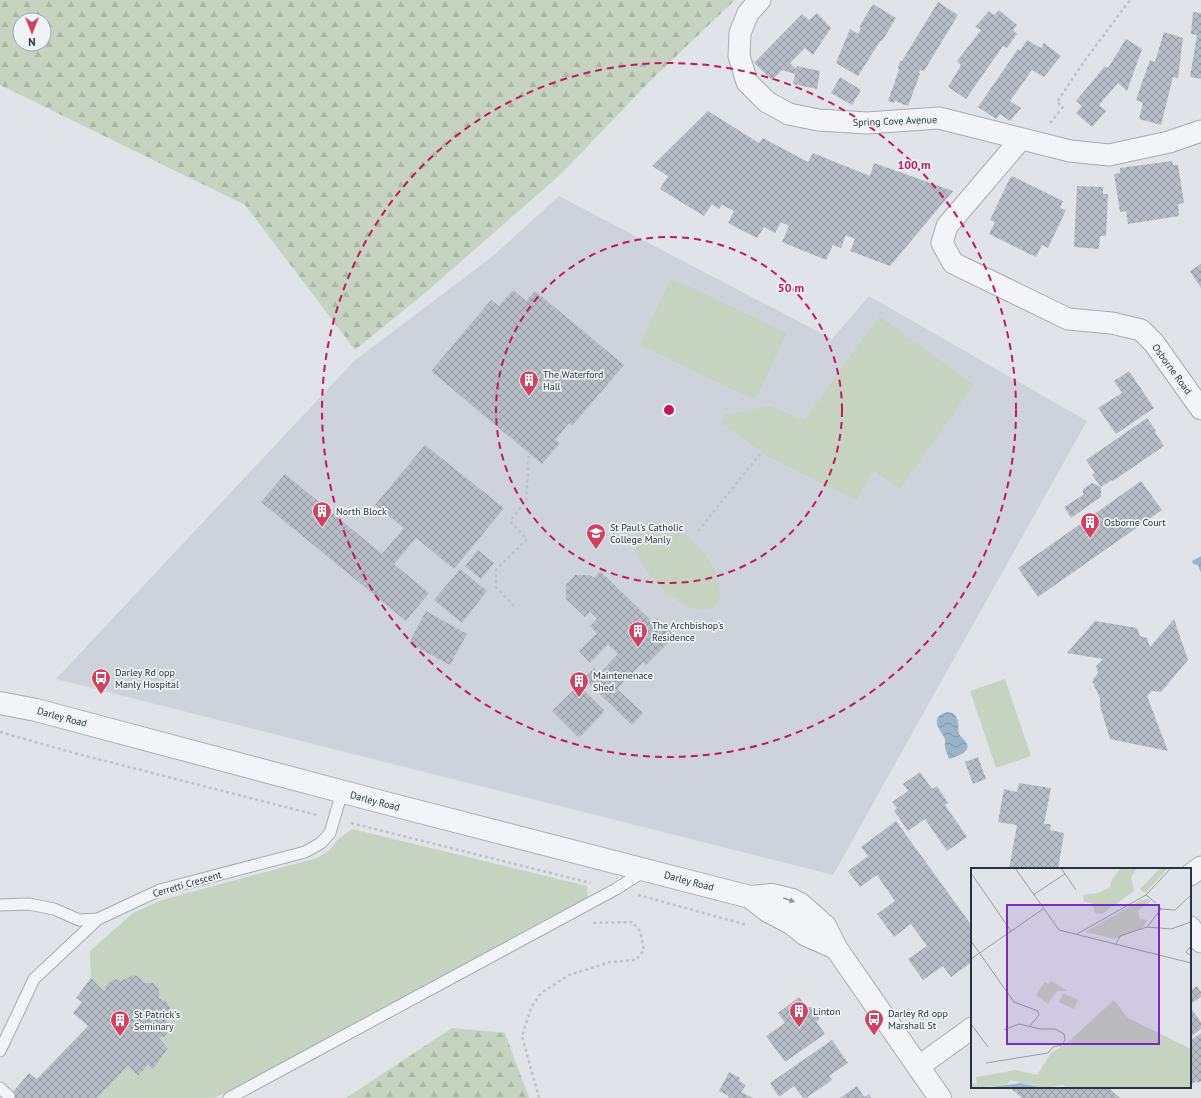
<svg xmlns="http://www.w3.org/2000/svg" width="1201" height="1098" font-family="'PT Sans',sans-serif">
	<defs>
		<pattern id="forest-firs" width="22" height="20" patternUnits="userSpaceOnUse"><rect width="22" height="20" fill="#c6d3c0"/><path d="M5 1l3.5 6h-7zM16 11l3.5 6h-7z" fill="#aab6a6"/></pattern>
		<pattern id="water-waves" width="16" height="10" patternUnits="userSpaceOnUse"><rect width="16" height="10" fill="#9ab4ca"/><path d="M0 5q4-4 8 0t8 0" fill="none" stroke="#7e93a6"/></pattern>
		<pattern id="building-cross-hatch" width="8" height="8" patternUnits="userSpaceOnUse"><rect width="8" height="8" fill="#b7bdc6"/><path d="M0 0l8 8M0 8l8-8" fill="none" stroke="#959aa2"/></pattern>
	</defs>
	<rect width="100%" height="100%" fill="#e0e4e9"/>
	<path fill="#ced3db" d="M559 196 832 339 869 296 1087 421 833 875 56 679 354 361 493 256Z"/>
	<path fill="#c6d3c0" d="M671 278 787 333 755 400 639 345Z
		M879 316 974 385 900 489 874 471 856 500 767 456 720 422 725 414 770 406 804 420Z
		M649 521C659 522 669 524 678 529 688 536 697 544 705 554 715 566 734 611 704 609 699 609 693 609 689 607 669 598 642 571 636 550 635 546 635 542 635 538 634 529 640 523 649 521Z
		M1005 679 1031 756 996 768 970 691Z
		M352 829 587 886 588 897 578 905 215 1098H97L128 1066 138 1076 148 1065 153 1068 168 1050 159 1038 166 1036 168 1030 166 1019 171 1009 167 1002 159 998V989L154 983H145L138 976 132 975 121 981 115 979 104 991 91 978 90 951 133 913 162 900 317 858 329 851 338 839Z"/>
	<path fill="url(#forest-firs)" fill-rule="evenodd" d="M0 0H735L652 79 562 173 425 293 355 350 245 205 0 85ZM20 20H44V44H20Z
		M452 1028 505 1033 529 1098H346Z"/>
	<path fill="url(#water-waves)" d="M1201 556V573L1198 565 1193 564 1192 561Z
		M947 712 953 713C961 721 957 724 959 734 961 737 963 738 965 741 974 752 956 756 949 759 948 755 945 750 945 746 944 744 946 742 945 740 943 731 926 719 947 712Z"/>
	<path fill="url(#building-cross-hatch)" d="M938 2 958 15 924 71 920 70 919 73 920 74 908 106 895 101 894 103 888 101 899 70 898 68 900 61H902Z
		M873 4 896 18 882 41 881 40 858 76 836 63 850 29 858 34 861 28 859 27Z
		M999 10 1017 25 1013 30 1017 34 1007 48 1003 46 966 99 948 87 961 65 957 61 981 30 975 27 989 11 994 15Z
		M1193 12 1201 13V79L1190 77 1197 35 1191 34Z
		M817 13 831 28 813 55 805 48 790 63 796 69 797 66 820 71 817 89 793 84 795 74 782 70 772 80 754 63 802 14 809 20Z
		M1164 32 1183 38 1178 78 1173 77 1161 125 1139 119 1143 103 1136 100 1150 60 1155 62Z
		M1126 39 1142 49 1127 91 1118 83 1099 105 1106 111 1092 127 1076 113 1082 106 1076 101 1105 66 1108 68Z
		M1027 40 1041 48 1044 43 1061 56 1044 77 1032 70 1010 101 1021 108 1010 121 1000 114 996 119 978 107 1018 49 1020 51Z
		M840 77 861 90 852 105 831 93Z
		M708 111 759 143 763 138 808 162 813 153 870 176 874 163 953 191 890 266 850 251 855 239 846 235 841 248 833 245 826 260 782 242 789 226 781 222 775 233 764 227 757 238 728 223 734 211 722 205 719 209 712 204 704 216 660 189 668 176 652 166Z
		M1172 161 1173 165H1178L1184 203 1178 204 1179 216 1128 224 1126 211 1120 212 1114 174 1120 173V168Z
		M1012 176 1063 201 1060 208 1066 210 1048 248 1042 245 1036 257 989 234 995 222 990 220 1009 180Z
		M1077 186 1103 187V194H1108L1106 236H1100L1099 249 1074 247Z
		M1201 264V288L1190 271Z
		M513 290 526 301 535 291 624 365 572 426 569 423 555 440 560 443 542 464 431 371 491 300 499 306Z
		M1129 371 1154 408 1116 434 1098 408 1122 393 1114 381Z
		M1147 418 1156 431 1155 432 1164 446 1113 481 1112 480 1101 487 1092 475 1095 473 1086 460Z
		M425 445 504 508 454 569 416 538 394 564 429 593 406 621 261 502 285 474 382 554 404 528 375 505Z
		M1141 481 1162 510 1038 597 1018 568Z
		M1092 483 1101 487V497L1071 518 1064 507 1083 495V489Z
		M478 550 494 563 481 579 465 566Z
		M460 569 487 591 462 623 434 600Z
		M600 571 653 622 657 618 675 636 646 665 643 662 617 689 643 713 632 725 584 679 594 668 600 673 618 654 608 644 590 663 579 651 597 633 590 626 597 619 590 612 585 617 566 599V585L575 575H590L594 578Z
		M426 611 467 634 450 665 409 643Z
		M1174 619 1188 660 1161 692 1152 691 1147 696 1168 751 1110 739 1100 706V698L1092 681 1098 673 1096 666 1103 659 1067 653 1095 621 1137 628 1140 636 1147 638 1150 647Z
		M579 685 605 711 579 738 552 711Z
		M978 757 986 779 973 784 965 762Z
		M920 772 932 789 937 786 948 803 945 805 967 837 947 851 925 819 908 831 894 811 897 808 892 802 908 791 903 784Z
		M1019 783 1051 788 1044 824H1051L1050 830 1064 833 1058 869H1009L1017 825 998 822 1004 789 1017 792Z
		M896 821 972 926V962L951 977 943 966 923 980 908 959 927 946 911 924 894 937 877 914 895 901 877 875 860 887 848 871 868 856 861 847Z
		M132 975 138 976 145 983H154L159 989V998L167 1002 171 1009 166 1019 168 1030 166 1036 159 1038 168 1049 153 1069 148 1065 138 1076 128 1066 97 1098H8L29 1073 37 1079 88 1026 73 1013 82 1002 76 998 91 978 104 991 108 983 115 979 121 981Z
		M1197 986 1201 992V997L1190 1004V991Z
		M799 997 807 1009 809 1007 815 1008 819 1015V1020L816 1021 825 1034 785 1062 766 1036 785 1023 778 1013Z
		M1190 1007 1201 1022V1029L1190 1037Z
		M1201 1033V1081L1198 1083 1197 1081 1190 1085V1041Z
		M832 1040 848 1063 829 1076 832 1080 806 1098H803L794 1086 779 1097 770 1083Z
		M729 1072 740 1078 739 1081 746 1085 741 1092 753 1098H728L729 1096 719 1091Z
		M857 1086 864 1097 869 1094 871 1098H840Z
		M1009 1087H1108L1120 1098H1022Z"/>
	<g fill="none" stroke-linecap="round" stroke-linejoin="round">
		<defs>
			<path id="service" d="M0 905 29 904 54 909 79 920 98 919 160 890 305 852 321 843 330 833 342 792
				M0 1051 34 979 98 919
				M0 1088 9 1096
				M229 1098 616 889 646 870"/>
			<path id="minor" d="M760 0 748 13 740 33 739 56 747 82 767 102 789 114 818 120 867 123 939 118 1070 151 1109 155 1169 142 1201 131
				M1021 139 947 226 942 243 953 263 1068 319 1112 323 1141 330 1154 343 1201 409
				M1190 875 1201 867
				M1190 927 1201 942
				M918 1067 972 1028"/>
			<path id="tertiary" d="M0 703 36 710 370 799 750 897 772 895 792 900 800 904 825 926 836 948 940 1098
				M750 897 768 911 791 923 806 935 836 948"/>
		</defs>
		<use href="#service" stroke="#a5abb3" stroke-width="13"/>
		<use href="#minor" stroke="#a5abb3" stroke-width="23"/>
		<use href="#tertiary" stroke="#a5abb3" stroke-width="24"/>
		<path stroke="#bdc2c8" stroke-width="2.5" stroke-dasharray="3 3" stroke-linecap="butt" d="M1050 123 1063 107 1057 102 1083 63 1130 0
			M698 531 760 454
			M514 606 496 587V570L527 539 510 521 526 501 529 453
			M0 732 78 754 317 815
			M351 823 591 883
			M638 895 747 925
			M539 1098 522 1036 531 1008 541 993 569 975 610 962 636 960 644 950 640 931 632 922 592 923"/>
		<use href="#service" stroke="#f2f4f7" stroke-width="11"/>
		<use href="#minor" stroke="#f2f4f7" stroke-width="21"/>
		<use href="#tertiary" stroke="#f2f4f7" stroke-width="22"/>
	</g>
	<defs><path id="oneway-solid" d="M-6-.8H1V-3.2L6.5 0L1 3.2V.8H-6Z"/></defs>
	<use fill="#8d939c" href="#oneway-solid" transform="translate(789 900) rotate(19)"/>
	<g fill="none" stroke="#c2185b" stroke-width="2" stroke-dasharray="7 5">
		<circle cx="669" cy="410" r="173"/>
		<circle cx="669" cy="410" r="347"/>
	</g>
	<defs>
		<symbol id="building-pin" viewBox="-11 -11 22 30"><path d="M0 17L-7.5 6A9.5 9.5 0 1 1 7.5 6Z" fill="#d0425f" stroke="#eff3f6"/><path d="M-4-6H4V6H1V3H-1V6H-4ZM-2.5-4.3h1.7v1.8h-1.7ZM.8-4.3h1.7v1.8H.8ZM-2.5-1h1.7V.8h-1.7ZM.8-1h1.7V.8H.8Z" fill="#fff"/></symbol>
		<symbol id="school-pin" viewBox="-11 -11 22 30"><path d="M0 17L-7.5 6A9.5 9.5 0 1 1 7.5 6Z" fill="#d0425f" stroke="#eff3f6"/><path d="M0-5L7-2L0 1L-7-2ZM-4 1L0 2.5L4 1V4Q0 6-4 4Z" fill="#fff"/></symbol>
		<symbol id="bus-pin" viewBox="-11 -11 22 30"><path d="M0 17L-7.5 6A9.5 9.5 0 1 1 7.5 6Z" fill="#d0425f" stroke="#eff3f6"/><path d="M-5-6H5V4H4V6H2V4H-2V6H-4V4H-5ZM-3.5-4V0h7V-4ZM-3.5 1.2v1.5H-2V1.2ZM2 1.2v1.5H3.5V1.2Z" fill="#fff"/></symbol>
	</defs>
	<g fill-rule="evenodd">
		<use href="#building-pin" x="518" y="369" width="22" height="30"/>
		<use href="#building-pin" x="311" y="500" width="22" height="30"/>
		<use href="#building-pin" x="1079" y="511" width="22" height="30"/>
		<use href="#school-pin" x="585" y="522" width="22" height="30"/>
		<use href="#building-pin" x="627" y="620" width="22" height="30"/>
		<use href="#bus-pin" x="90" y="667" width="22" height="30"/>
		<use href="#building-pin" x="568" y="670" width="22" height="30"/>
		<use href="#building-pin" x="788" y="1000" width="22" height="30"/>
		<use href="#bus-pin" x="863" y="1008" width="22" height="30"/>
		<use href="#building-pin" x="109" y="1009" width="22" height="30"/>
	</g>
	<g text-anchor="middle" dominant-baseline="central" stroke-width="3.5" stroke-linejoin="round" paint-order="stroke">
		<g font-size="10" fill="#283241" stroke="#eff3f6">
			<text transform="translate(895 121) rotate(-2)">Spring Cove Avenue</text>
			<text transform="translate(1172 369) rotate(54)">Osborne Road</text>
			<text transform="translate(62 717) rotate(15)">Darley Road</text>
			<text transform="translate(375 801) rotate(15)">Darley Road</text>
			<text transform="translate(689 881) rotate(15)">Darley Road</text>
			<text transform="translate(187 884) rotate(-16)">Cerretti Crescent</text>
		</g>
		<g font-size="10" fill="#283241" stroke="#eff3f6" text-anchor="start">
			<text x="543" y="374">The Waterford<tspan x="543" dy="12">Hall</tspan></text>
			<text x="336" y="511">North Block</text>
			<text x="1104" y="522">Osborne Court</text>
			<text x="610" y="527">St Paul's Catholic<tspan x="610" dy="12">College Manly</tspan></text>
			<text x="652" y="625">The Archbishop's<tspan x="652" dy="12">Residence</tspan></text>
			<text x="115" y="672">Darley Rd opp<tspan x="115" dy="12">Manly Hospital</tspan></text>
			<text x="593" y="675">Maintenenace<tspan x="593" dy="12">Shed</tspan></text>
			<text x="813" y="1011">Linton</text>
			<text x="888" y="1013">Darley Rd opp<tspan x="888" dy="12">Marshall St</tspan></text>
			<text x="134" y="1014">St Patrick's<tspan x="134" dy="12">Seminary</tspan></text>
		</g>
	</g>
	<g transform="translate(971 868)">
		<rect width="220" height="220" fill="#e0e4e9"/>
		<path d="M189 0 196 1 174 25 169 21ZM177 31 180 33 167 43 169 51 177 52 171 60 144 71 114 64 170 32ZM80 113 97 123H86L77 136 65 127 74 114 77 116ZM92 125 107 132 103 141 88 134Z" fill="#c6d3c0"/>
		<path d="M150 0H166L160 10 163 23 131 46 124 45 121 35 113 34 112 27 127 25 139 19 141 11ZM143 132 157 150 220 181V220H97L92 217 74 220 39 212 36 217 0 220V215L6 216 5 209 45 202 66 207 80 185 95 176Z" fill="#c6d3c0"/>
		<path d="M49 215 74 220H12L44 216Z" fill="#9ab4ca"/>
		<path fill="none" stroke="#969da6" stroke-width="1" d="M44 0 88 62 220 95M90 0 105 22M0 5 40 63M62 27 94 6M175 27 200 0M190 41 204 42 220 27M176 59 190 41 187 37M106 66 175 27 185 35M0 73 43 134 67 143 68 147 59 158M145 76 149 68 176 59 200 61 220 54M220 78 215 84 220 88M0 91 72 41M0 156 17 179M15 195 77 185 82 179 91 177 94 172 93 166 84 161H69L48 156 33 162"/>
		<path fill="#7b2cbf" fill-opacity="0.15" stroke="#7b2cbf" stroke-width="2" d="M36 37H188V176H36Z"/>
		<rect width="220" height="220" fill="none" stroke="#283241" stroke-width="2"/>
	</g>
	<circle cx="669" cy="410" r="6" fill="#c2185b" stroke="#eff3f6" stroke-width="2"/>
	<g font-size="12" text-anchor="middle" font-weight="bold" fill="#c2185b" stroke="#eff3f6" stroke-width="3.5" stroke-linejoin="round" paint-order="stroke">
		<text x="914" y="169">100 m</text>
		<text x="791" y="292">50 m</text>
	</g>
	<g transform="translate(32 32) rotate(180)"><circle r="19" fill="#eff3f6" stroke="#9fa6ae"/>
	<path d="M0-3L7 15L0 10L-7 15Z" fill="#d0425f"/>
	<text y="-6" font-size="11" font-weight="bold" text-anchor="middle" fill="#283241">N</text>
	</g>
</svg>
